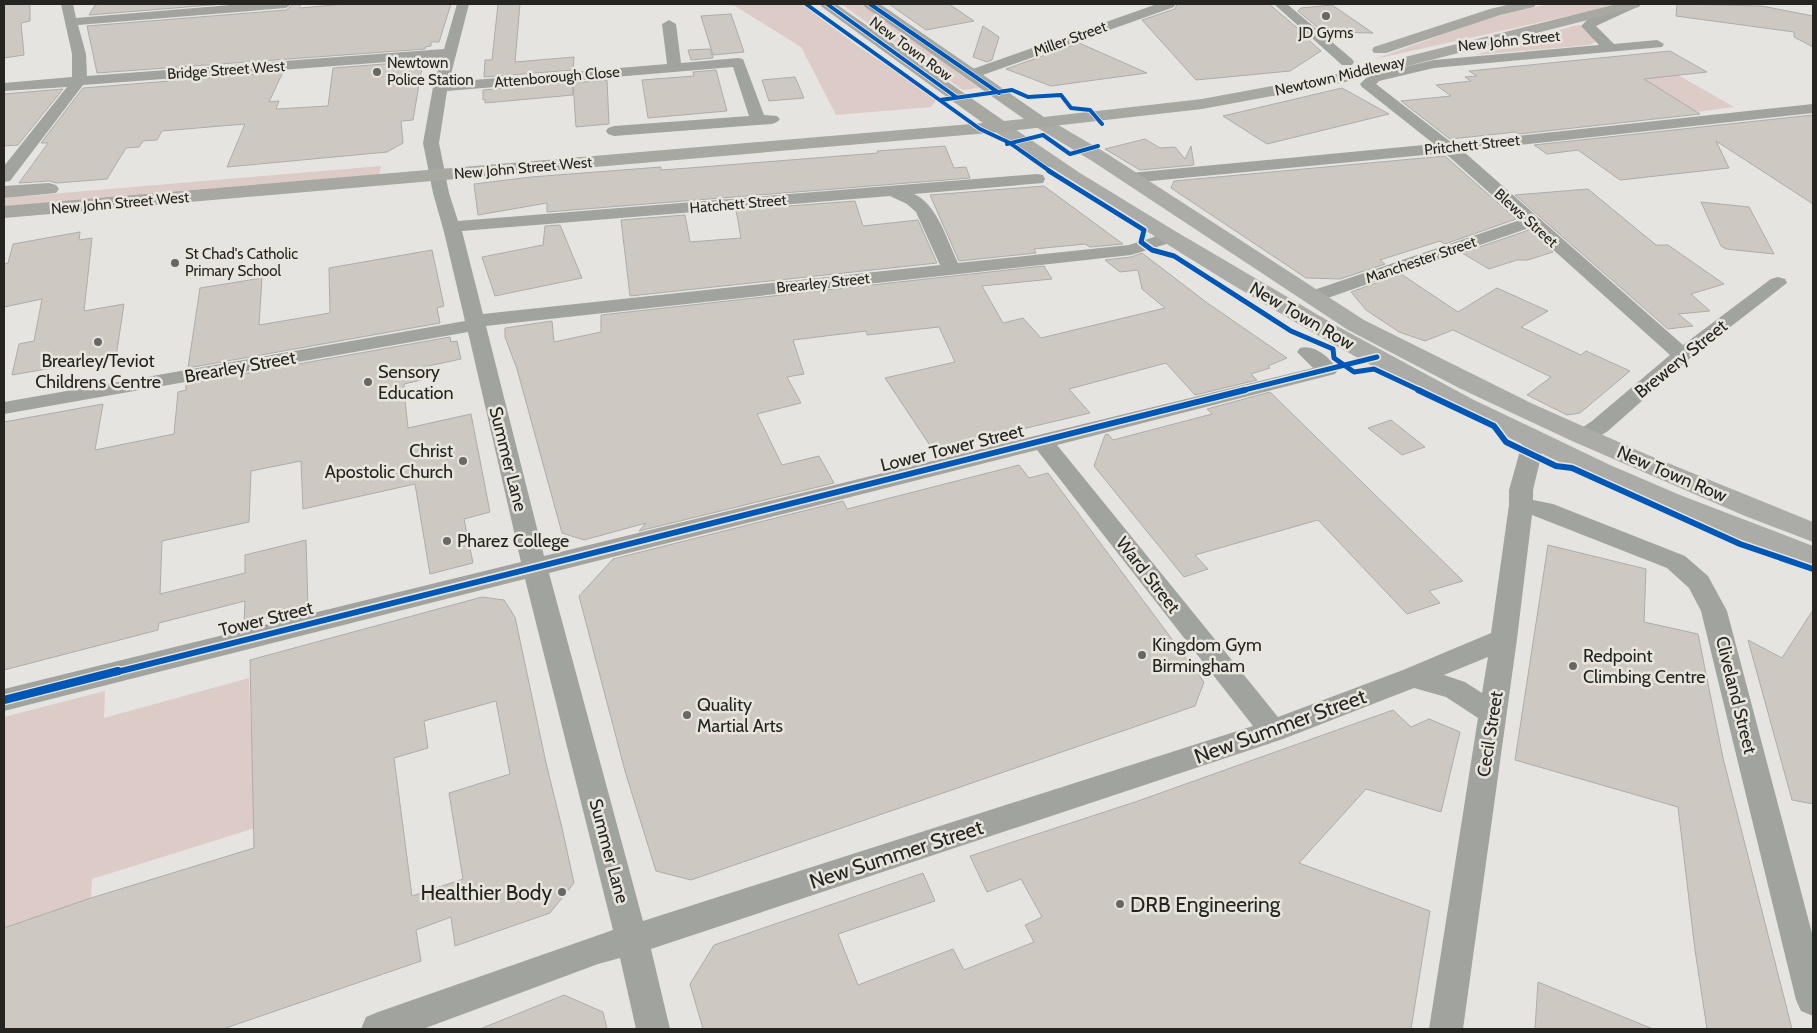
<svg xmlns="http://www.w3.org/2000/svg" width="1817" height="1033" font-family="Cabin,sans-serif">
	<rect width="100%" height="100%" fill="#e5e4e0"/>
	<path fill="#ddcbc8" d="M723 4H802L856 45 937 99 931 107 836 115 801 47 735 6Z
		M841 4H862L979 88 963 90Z
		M1548 4H1622L1375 59 1488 18Z
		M1580 25 1597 41 1589 45 1475 55 1573 26Z
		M1678 75 1734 107 1696 112 1644 79Z
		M381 166 379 175 4 207V198Z
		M249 678 255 828 92 879 91 898 4 928V717L105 691 104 718Z"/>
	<path fill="#cec8c2" stroke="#aeacaa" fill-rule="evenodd" d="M4 4H30V21L21 23 24 55 4 58Z
		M104 4H223L89 15 95 5Z
		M294 4H300V8L345 4H451L439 42H431V46L425 47V49L97 73 87 26 286 10Z
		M498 4H520L515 62 574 57 573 70 484 77 485 60H492Z
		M889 4H949L974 21 926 30Z
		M1177 4H1269L1302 32H1300L1321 51 1290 71 1196 80 1142 20 1175 9Z
		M1677 4 1762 6 1813 16V47L1794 37V32L1676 16Z
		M1332 5 1373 33 1323 32 1298 11 1301 8Z
		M731 14 744 52 713 55 701 16Z
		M983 26 999 37 992 60 987 62 973 57Z
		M1079 43 1147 73 1051 86 1006 69Z
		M710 49 713 58 691 60 688 50Z
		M1670 51 1707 72 1644 79 1700 114 1519 134 1516 132 1450 139 1401 101 1451 96 1436 85 1471 81 1465 77 1477 76 1469 71Z
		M423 61 413 120 401 121 403 143 387 152 227 167 245 124 162 131 157 140 143 141 139 147 126 148 107 179 57 183 49 181 19 183 48 143H41L83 88 283 72 269 102 279 101 276 109 328 106 333 68Z
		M716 70 727 111 648 118 642 80 694 76 693 72Z
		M795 77 804 98 769 101 762 80Z
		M607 80 609 124 576 127 573 83Z
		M573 82V95L485 103V99L483 100V90Z
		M1342 88 1389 114 1267 144 1223 116Z
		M63 89 18 145 4 146V94Z
		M1813 115V204L1716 141 1729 168 1620 180 1578 150 1547 154 1534 145Z
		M1145 139 1160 148 1175 147 1185 159 1191 146 1194 165 1140 170 1105 149Z
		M945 146 954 168 966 167 970 178 547 212V203L478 215 474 184 531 177 661 167V170L689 168 878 153 877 151Z
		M1445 156 1516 219 1445 244 1440 241 1380 260 1385 264 1340 279 1306 278 1171 188 1174 181Z
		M1044 186 1123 244 1090 247 1085 244 1034 249 1036 253 959 261 930 195Z
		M1588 189 1656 245H1668L1724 284 1691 294 1710 311 1678 314 1693 326 1668 329 1515 195Z
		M855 201 863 226 918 220 937 263 630 296 621 220 685 215 690 242 741 238 736 210Z
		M1701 202 1749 207 1774 254 1726 249 1721 246Z
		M560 225 582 278 495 296 482 257 543 245 545 226Z
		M1529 230 1553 252 1528 260H1517L1489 269 1462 253Z
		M80 232 79 240 92 238 84 311 124 304 116 357 12 375 19 344 34 341 42 299 4 307V264L8 263 13 244Z
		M432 250 444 306 437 308 440 323 188 368 200 288 262 278 259 325 330 313 329 268Z
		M1142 253 1206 302 1287 358 1268 366 1270 368 1251 374 1257 380 1195 395 1166 363 1069 389 1090 413 933 450 885 378 955 362 939 327 867 335 866 331 793 340 804 374 787 377 801 403 757 414 782 465 819 456 834 483 639 531 646 523 584 540 562 533 517 369 505 337V328L552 321 554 342 601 332V315L1044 266 1052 279 982 286 1003 323 1023 318 1041 338 1165 308 1142 289 1138 270 1120 272 1105 260 1131 257Z
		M1401 274 1458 312 1497 288 1548 311 1521 327 1581 355 1586 351 1630 371 1580 413 1567 415 1527 395 1551 377 1453 330 1425 341 1399 332 1366 310 1351 292Z
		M450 337 451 342 457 341 461 359 419 368 421 380 404 384 405 400 408 428 471 414 490 512 464 519 473 563 430 574 415 484 303 509 301 461 251 471 249 522 162 541 160 594 245 573V555L306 540 308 608 244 624 245 601 159 623 158 630 4 670V422L103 404 95 450 174 434 178 392 186 390V384Z
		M1270 392 1463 581 1429 591 1440 603 1407 614 1318 520 1195 555 1208 569 1184 577 1094 466 1105 435 1108 434 1113 440 1212 414 1207 409Z
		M1391 420 1425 447 1402 455 1368 428Z
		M1019 465 1029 478 1048 473 1204 682 1195 706 691 880 656 871 625 771 579 596 613 559 843 501 847 509Z
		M1548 545 1646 569 1644 622 1698 634 1723 758 1792 1029H1707L1695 950 1678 807 1515 760Z
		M482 597 504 600 515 617 546 763 562 828 574 883 550 913 455 946 451 917 416 930 421 961 223 1029H4V928L91 898 254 848 250 660ZM496 701 510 774 449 793 463 879 412 896 394 758 428 748 424 721Z
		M1813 610V804L1792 800 1748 640 1782 658Z
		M1393 710 1411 727 1429 719 1460 732 1441 812 1366 789 1299 863 1430 911 1411 1029H703L690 984 714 945 923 873 935 901 838 934 858 985 953 949 964 970 1034 942 1025 925 1042 917 1021 879 987 892 970 856 1138 801Z
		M1538 982 1653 1029H1535Z
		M564 995 603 1012 607 1029H480Z"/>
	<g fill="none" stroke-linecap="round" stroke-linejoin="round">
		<path fill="#a1a39f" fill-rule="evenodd" d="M61 4H73L76 18 242 4H292L286 8 78 25 86 54 87 76 444 49 457 4H469L449 82 667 64 662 24 669 20 676 24 681 63 738 58 743 59 764 115 777 116 780 119 777 122 772 124 614 136 608 134 606 131 608 128 614 126 749 116 733 67 447 91 439 143 449 193 458 221 1037 174 1043 175 1045 179 1043 183 914 194C938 205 947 241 958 263L1129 245 1170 232 1176 233 1179 237 1176 241 1131 255 486 326 544 556 1313 368 1297 352 1300 348C1315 344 1330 358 1338 370L1335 374 1057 445 1278 717 1403 670 1491 633 1509 505V490L1523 440 1526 435 1534 433 1542 435 1545 440 1533 490V500L1553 504 1685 556 1708 576 1727 611 1813 937V1016L1801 1011 1796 1000 1701 611 1689 588 1667 568 1532 515 1517 639 1463 1029H1429L1478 718 1446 697 1414 688 1283 739 651 949 670 1029H636L620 958 598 964 423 1029H361L366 1017 378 1012 613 930 525 579 4 711V689L521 562 468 332 4 414V402L465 321 444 232 433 193 423 143 433 87 441 58 83 85 10 181 4 182V166L67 87 4 91V83L72 77V54ZM890 196 907 204 916 212 940 265 483 314 462 231ZM1037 450 1253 726 643 921 549 573ZM1488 657 1482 693 1465 682 1444 675Z
			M1157 4H1175L1174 7 977 77H967L965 74 967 71Z
			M1274 4H1287L1352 59 1354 62 1352 65H1342Z
			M1622 4 1636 5 1635 8 1596 26 1614 44 1657 40 1664 44 1662 47 1434 68 1379 81 1376 84 1452 143 1813 104V113L1463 151 1683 345 1771 279 1778 277 1785 279 1787 283 1689 359 1608 431C1597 438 1590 444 1577 441L1574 436 1577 431 1592 421 1670 355 1529 228 1319 301 1312 303 1305 301 1302 297 1305 293 1520 220 1445 153 1130 183 1124 182 1122 178 1124 174 1130 173 1434 144 1362 87 1360 84 1369 75 1434 60 1599 45 1581 26 1589 18Z"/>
		<path fill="#abaca7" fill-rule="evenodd" d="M1042 118 1048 119 1106 153 1364 320 1533 404 1648 455 1813 522V542L1745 516 1572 441 1459 388 1348 330 1092 161 1036 127 1033 123 1036 119Z
			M1000 122 1006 123 1080 173 1175 231 1337 326 1472 399 1610 465 1680 495 1813 546V567C1794 562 1775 553 1756 546 1709 529 1663 509 1618 489 1400 392 1190 264 994 131L991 127 994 123Z"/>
		<path fill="#a7a8a2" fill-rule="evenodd" d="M820 4H836L1004 121 1024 119 865 7 863 4H880L1044 117 1202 99 1337 74 1617 4H1641L1639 7 1337 84 1202 109 1000 132 4 218V206L983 123 822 7Z
			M1511 4H1536L1534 7 1500 15 1386 53H1374L1372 50 1374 47 1490 9Z
			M49 183 56 185 59 189 56 193 4 198V186Z"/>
		<defs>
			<path id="cycleway-far3" d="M806 4 980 129 1010 143 1051 172
				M827 4 956 97
				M870 4 999 93
				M940 100 1012 90 1028 97 1061 95 1071 108 1090 110 1102 124
				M1007 144 1043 135 1070 154 1098 146"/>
			<path id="cycleway-far2" d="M1049 171 1144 230 1141 242 1152 250 1174 256 1291 331 1333 349 1334 358 1354 372 1374 369 1421 391
				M1240 391 1377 357"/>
			<path id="cycleway-far1" d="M1418 390 1494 426 1506 442 1556 466 1572 468 1740 544 1813 569
				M113 673 1245 390"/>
			<path id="cycleway" d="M4 700 118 671"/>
		</defs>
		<use href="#cycleway-far3" stroke="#e8e5dd" stroke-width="5.5"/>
		<use href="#cycleway-far2" stroke="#e8e5dd" stroke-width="8"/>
		<use href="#cycleway-far1" stroke="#e8e5dd" stroke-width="9"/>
		<use href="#cycleway" stroke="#e8e5dd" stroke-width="11"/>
		<use href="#cycleway-far3" stroke="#0057b8" stroke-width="4"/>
		<use href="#cycleway-far2" stroke="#0057b8" stroke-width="5"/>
		<use href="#cycleway-far1" stroke="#0057b8" stroke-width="6"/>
		<use href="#cycleway" stroke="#0057b8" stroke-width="8"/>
	</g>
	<g fill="#686764" stroke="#e8e5dd" stroke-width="2">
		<circle cx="1326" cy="16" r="5"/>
		<circle cx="377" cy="72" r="5"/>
		<circle cx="175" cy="263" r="5"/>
		<circle cx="98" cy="342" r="5"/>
		<circle cx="368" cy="382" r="5"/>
		<circle cx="463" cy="461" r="5"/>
		<circle cx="447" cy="541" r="5"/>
		<circle cx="1142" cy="655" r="5"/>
		<circle cx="1573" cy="666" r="5"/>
		<circle cx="687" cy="715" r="5"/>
		<circle cx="562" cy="892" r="5"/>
		<circle cx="1120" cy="904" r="5"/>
	</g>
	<g text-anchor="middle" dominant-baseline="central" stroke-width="5" stroke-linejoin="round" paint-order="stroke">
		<g font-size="15" fill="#252421" stroke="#e8e5dd" text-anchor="start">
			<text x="1326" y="33" text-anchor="middle">JD Gyms</text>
			<text x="387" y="63">Newtown<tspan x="387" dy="17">Police Station</tspan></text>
			<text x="185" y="254">St Chad's Catholic<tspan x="185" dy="17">Primary School</tspan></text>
		</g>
		<g font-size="15" fill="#252421" stroke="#e8e5dd">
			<text transform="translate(1070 39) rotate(-20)">Miller Street</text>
			<text transform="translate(1509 41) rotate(-6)">New John Street</text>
			<text transform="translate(911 49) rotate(36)">New Town Row</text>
			<text transform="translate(226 70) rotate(-4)">Bridge Street West</text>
			<text transform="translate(1340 76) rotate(-13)">Newtown Middleway</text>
			<text transform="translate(557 77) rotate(-5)">Attenborough Close</text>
			<text transform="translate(1472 145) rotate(-6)">Pritchett Street</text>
			<text transform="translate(523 168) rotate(-5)">New John Street West</text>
			<text transform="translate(120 203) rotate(-5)">New John Street West</text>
			<text transform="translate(738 204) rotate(-5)">Hatchett Street</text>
			<text transform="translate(1526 218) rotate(42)">Blews Street</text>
			<text transform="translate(1421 260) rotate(-19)">Manchester Street</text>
			<text transform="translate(823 283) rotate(-6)">Brearley Street</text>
		</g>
		<g font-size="18" fill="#252421" stroke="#e8e5dd">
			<text transform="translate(1302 316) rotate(30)">New Town Row</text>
			<text transform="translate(1681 359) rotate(-39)">Brewery Street</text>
			<text transform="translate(240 367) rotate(-10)">Brearley Street</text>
			<text transform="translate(952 448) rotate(-14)">Lower Tower Street</text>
			<text transform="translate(508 459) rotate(76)">Summer Lane</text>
			<text transform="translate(1672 474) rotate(23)">New Town Row</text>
			<text transform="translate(1148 575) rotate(52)">Ward Street</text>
			<text transform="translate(266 619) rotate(-14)">Tower Street</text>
			<text transform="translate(1736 695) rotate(76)">Cliveland Street</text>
			<text transform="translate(1490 734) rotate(-81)">Cecil Street</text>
			<text transform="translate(609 851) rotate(75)">Summer Lane</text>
		</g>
		<g font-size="18" fill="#252421" stroke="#e8e5dd" text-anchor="start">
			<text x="98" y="361" text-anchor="middle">Brearley/Teviot<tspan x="98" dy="21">Childrens Centre</tspan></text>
			<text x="378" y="372">Sensory<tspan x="378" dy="21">Education</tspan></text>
			<text x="453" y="451" text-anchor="end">Christ<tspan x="453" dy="21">Apostolic Church</tspan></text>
			<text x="457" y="541">Pharez College</text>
			<text x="1152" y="645">Kingdom Gym<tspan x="1152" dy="21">Birmingham</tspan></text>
			<text x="1583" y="656">Redpoint<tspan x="1583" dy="21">Climbing Centre</tspan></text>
			<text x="697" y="705">Quality<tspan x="697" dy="21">Martial Arts</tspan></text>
		</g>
		<g font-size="21" fill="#252421" stroke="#e8e5dd">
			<text transform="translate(1280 726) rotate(-20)">New Summer Street</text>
			<text transform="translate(896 854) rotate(-18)">New Summer Street</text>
		</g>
		<g font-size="21" fill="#252421" stroke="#e8e5dd" text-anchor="end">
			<text x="552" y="892">Healthier Body</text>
			<text x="1130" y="904" text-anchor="start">DRB Engineering</text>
		</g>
	</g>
	<rect width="1817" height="1033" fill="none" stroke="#252421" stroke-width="10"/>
</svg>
